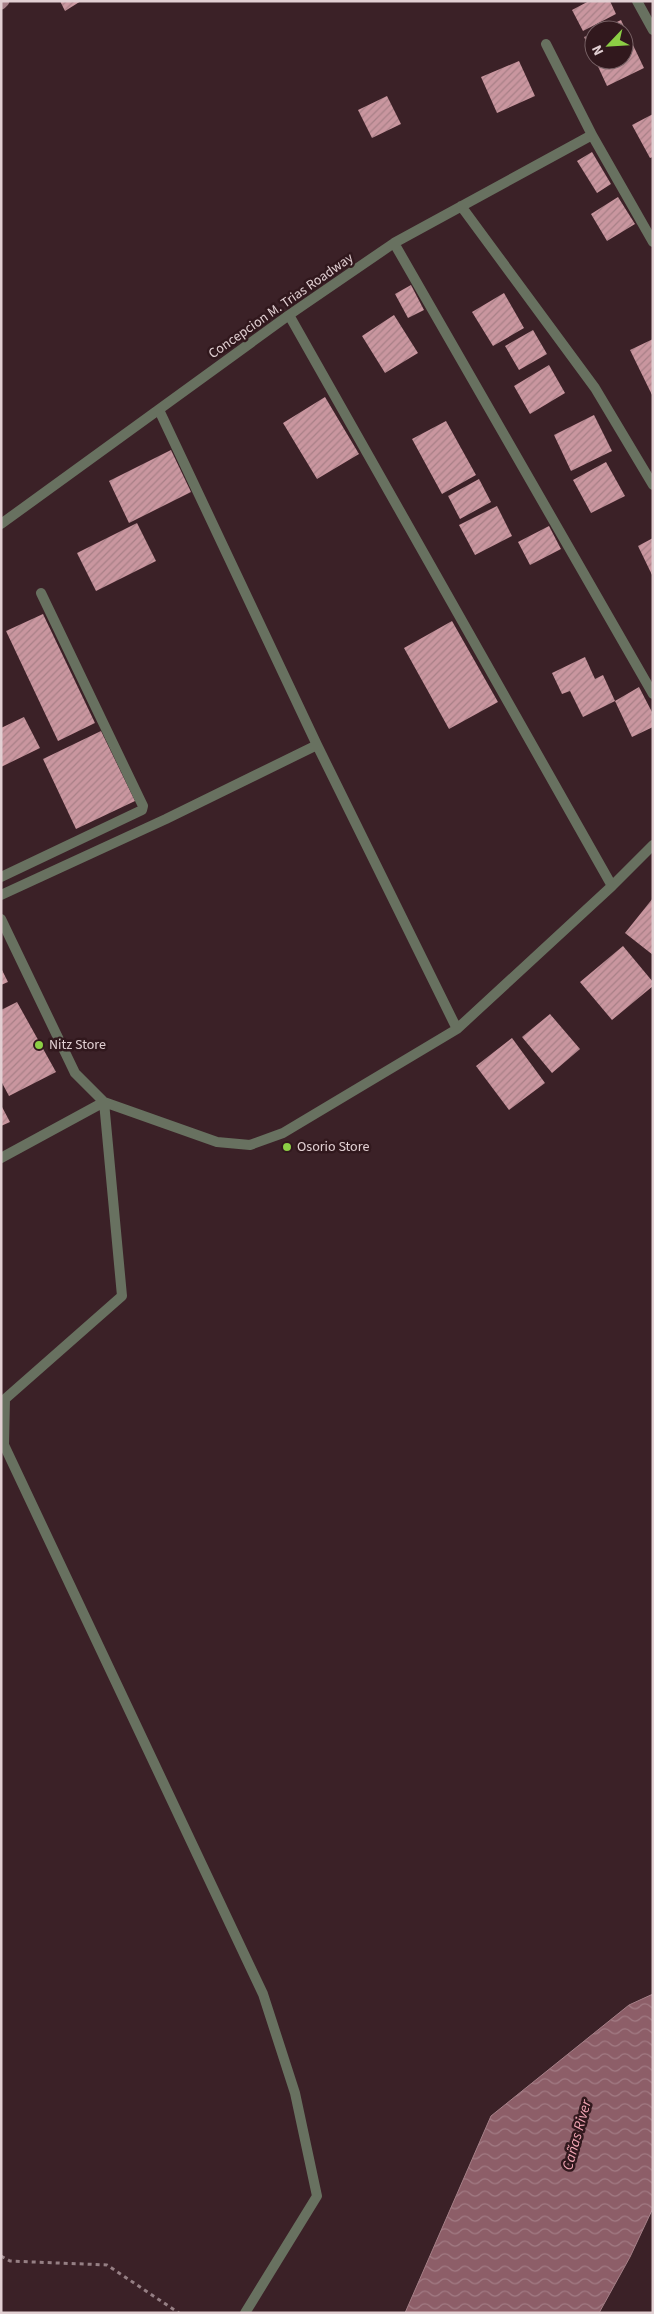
<svg xmlns="http://www.w3.org/2000/svg" width="654" height="2314" font-family="'Source Sans 3',sans-serif">
	<defs>
		<pattern id="water-waves" width="16" height="10" patternUnits="userSpaceOnUse" patternTransform="scale(1.25)"><rect width="16" height="10" fill="#8d5e68"/><path d="M0 5q4-4 8 0t8 0" fill="none" stroke="#a27b84"/></pattern>
		<pattern id="building-hatch" width="6" height="6" patternUnits="userSpaceOnUse" patternTransform="scale(1.25)"><rect width="6" height="6" fill="#c9969f"/><path d="M-1 1l2-2M0 6l6-6M5 7l2-2" fill="none" stroke="#a88087"/></pattern>
	</defs>
	<rect width="100%" height="100%" fill="#3b2127"/>
	<path fill="url(#water-waves)" stroke="#a68088" d="M653 1994V2208L630 2257 599 2313H405L491 2116 629 2005Z"/>
	<g fill="none" stroke-linecap="round" stroke-linejoin="round">
		<path stroke="#a68088" stroke-width="11" d="M1 4 4 1"/>
	</g>
	<path fill="url(#building-hatch)" d="M60 1H81L65 11Z
		M589 1H610L616 14 583 31 572 10Z
		M621 20 644 68 607 86 595 60H624V30H600Z
		M594 33V58L584 37Z
		M519 61 535 96 497 113 481 77Z
		M387 96 401 124 372 138 358 110Z
		M653 114V157L650 158 632 125Z
		M592 152 611 184 597 193 577 161Z
		M618 197 635 224 607 241 591 214Z
		M411 285 424 310 408 318 395 294Z
		M504 293 524 328 493 346 472 312Z
		M394 315 418 353 385 373 362 336Z
		M533 330 547 354 519 370 505 346Z
		M653 339V397L630 350Z
		M549 365 565 393 530 414 514 386Z
		M325 397 359 454 317 479 283 423Z
		M594 415 612 451 571 471 554 435Z
		M446 421 476 475 442 494 412 439Z
		M171 450 191 492 129 523 109 481Z
		M606 462 625 496 591 513 573 480Z
		M479 479 491 502 460 519 448 496Z
		M497 506 512 536 475 555 459 525Z
		M137 523 156 561 96 591 77 553Z
		M549 526 561 549 530 565 518 542Z
		M653 538V577L638 546Z
		M43 614 95 723 58 741 6 631Z
		M452 621 498 702 449 729 404 648Z
		M585 657 595 679 603 675 615 701 583 717 570 691 562 694 552 673Z
		M639 687 653 714V727L632 737 615 701Z
		M24 717 40 748 1 767V728Z
		M101 731 135 801 76 829 43 759Z
		M653 898V955L625 933Z
		M623 946 653 982V986L612 1020 580 982Z
		M1 968 8 982 1 985Z
		M17 1002 56 1072 9 1096 1 1081V1010Z
		M550 1014 580 1049 552 1073 522 1037Z
		M512 1038 545 1083 509 1110 476 1066Z
		M1 1105 10 1122 1 1126Z"/>
	<g fill="none" stroke-linecap="round" stroke-linejoin="round">
		<path stroke="#957f84" stroke-width="3" stroke-dasharray="4 4" stroke-linecap="butt" d="M1 2256 10 2261 107 2265 179 2313"/>
		<path stroke="#687160" stroke-width="10" d="M637 1 653 30
			M546 44 592 135 653 242
			M461 206 595 388 653 485
			M394 243 653 694
			M289 315 612 886
			M159 410 317 745 457 1029
			M1 524 289 315 394 243 592 135
			M1 877 142 810 143 806 41 593
			M1 895 166 819 317 745
			M1 919 75 1073 104 1102 217 1142 250 1145 283 1133 457 1029 612 886 653 845
			M104 1102 122 1296 5 1399 4 1445 263 1994 295 2093 317 2196 245 2313
			M1 1158 104 1102"/>
	</g>
	<g fill="#8cce45" stroke="#31181d" stroke-width="2">
		<circle cx="39" cy="1045" r="5"/>
		<circle cx="287" cy="1147" r="5"/>
	</g>
	<g text-anchor="middle" dominant-baseline="central" stroke-width="5" stroke-linejoin="round" paint-order="stroke">
		<g font-size="14" fill="#e2d0d3" stroke="#31181d">
			<text transform="translate(281 306) rotate(-35)">Concepcion M. Trias Roadway</text>
		</g>
		<g font-size="14" fill="#e2d0d3" stroke="#31181d" text-anchor="start">
			<text x="49" y="1045">Nitz Store</text>
			<text x="297" y="1147">Osorio Store</text>
		</g>
		<g font-size="15" font-style="italic" fill="#f3a6b5" stroke="#31181d">
			<text transform="translate(577 2135) rotate(-74)">Cañas River</text>
		</g>
	</g>
	<rect width="654" height="2314" fill="none" stroke="#e2d0d3" stroke-width="5"/>
	<g transform="translate(609 45) rotate(245)"><circle r="24" fill="#31181d" stroke="#786266"/>
	<path d="M0-4L9 19L0 12L-9 19Z" fill="#8cce45"/>
	<text y="-8" font-size="14" font-weight="bold" text-anchor="middle" fill="#e2d0d3">N</text>
	</g>
</svg>
